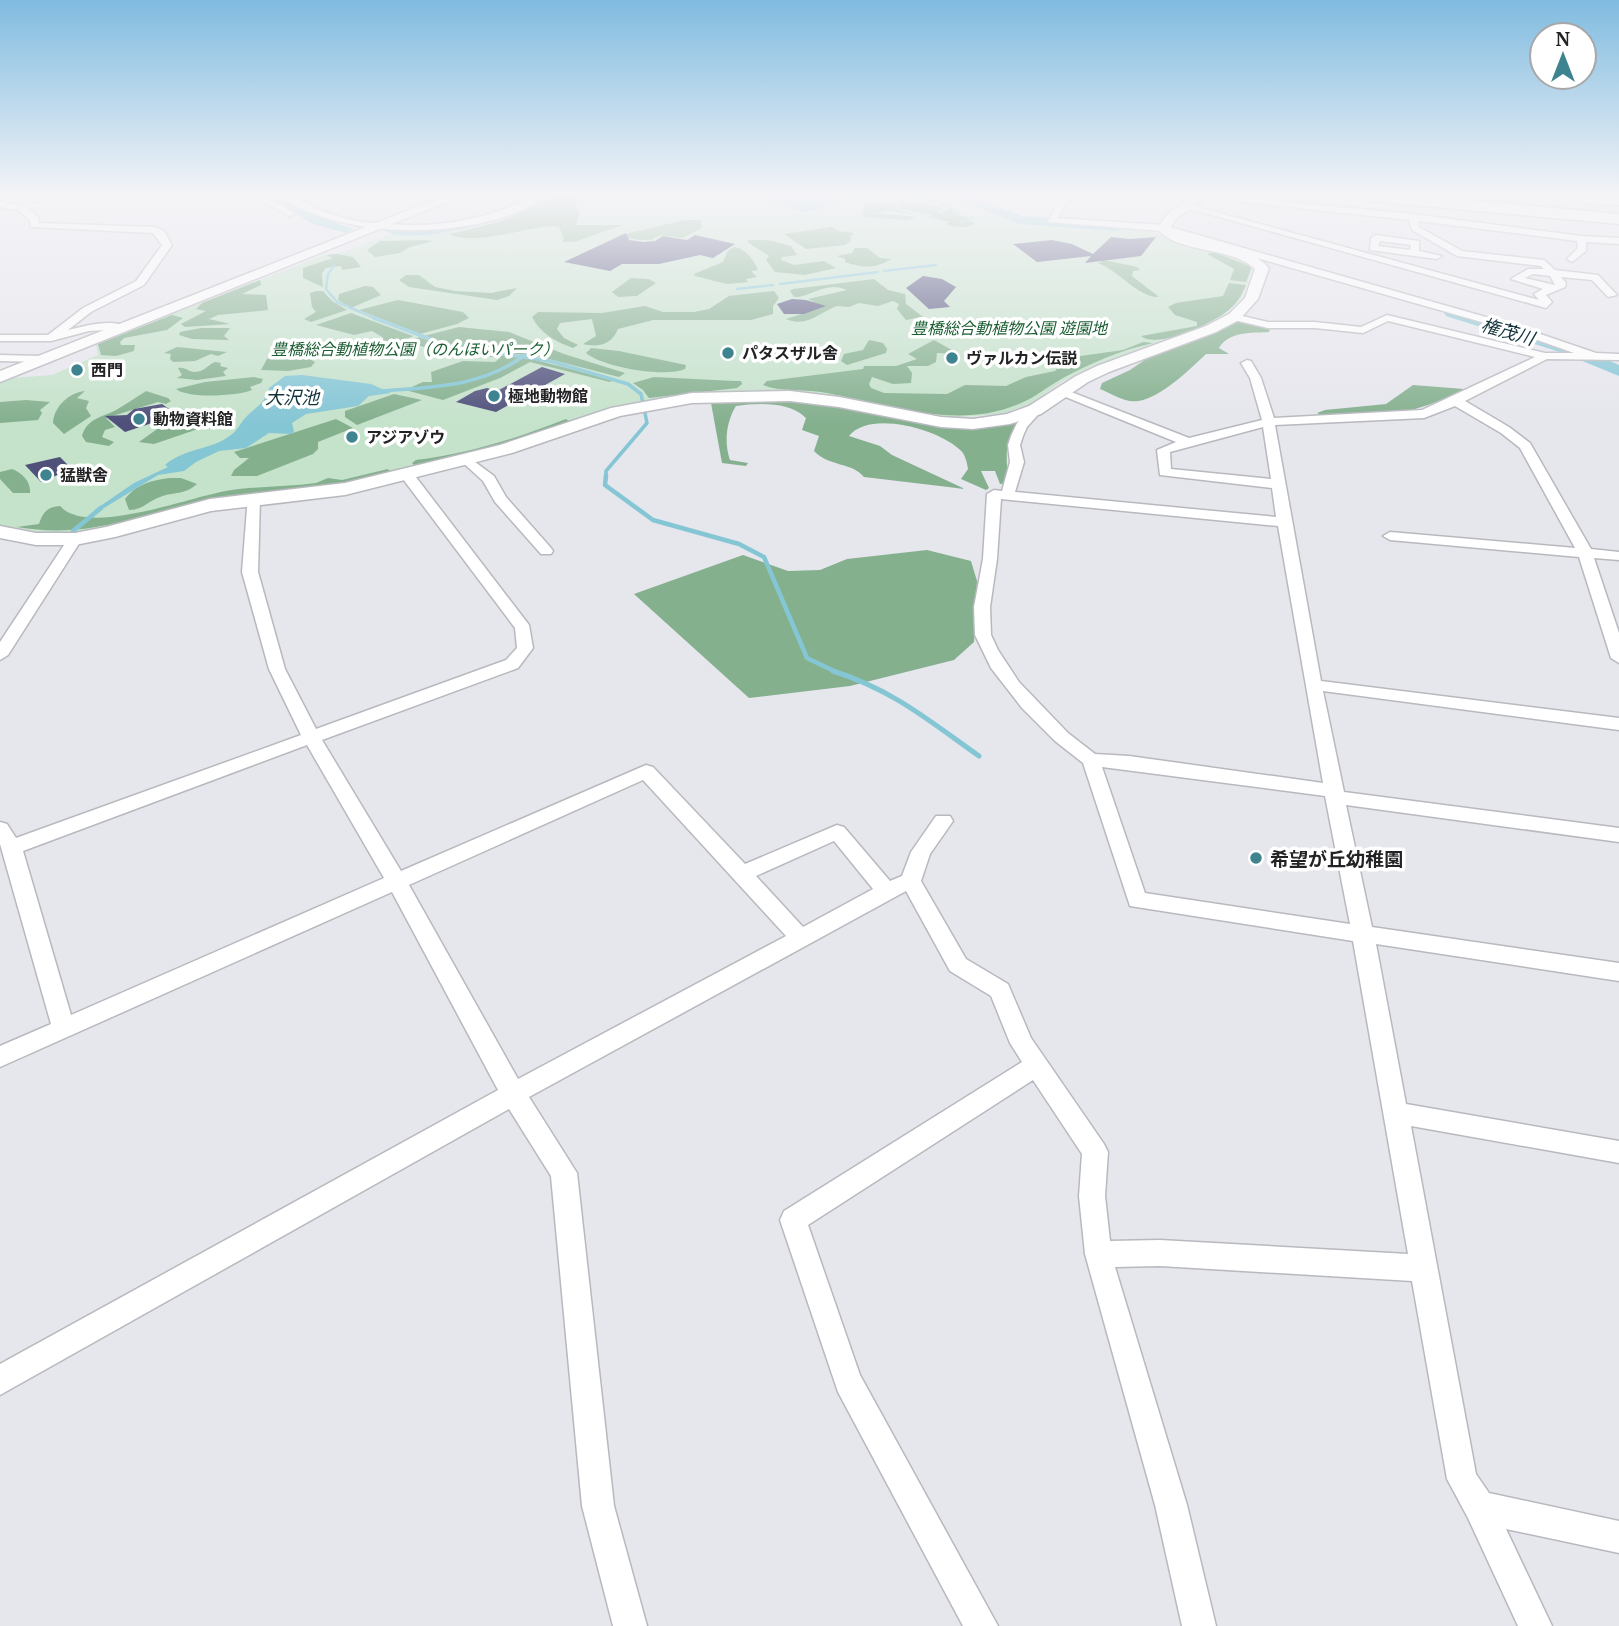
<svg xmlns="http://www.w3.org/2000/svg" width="1619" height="1626" font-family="'PT Serif','Noto Sans JP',serif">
	<rect width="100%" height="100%" fill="#e6e6ed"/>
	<path fill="#c5e2cb" d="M557 195 936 196 961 201 1019 223 1148 231 1235 258 1253 268 1242 297 1223 316 1088 369 1063 381 1030 404 1002 414 947 418 814 394 717 391 646 400 601 411 520 439 375 479 227 497 168 510 105 528 75 533H46L0 525V383L13 378 52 375 98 355 96 344 324 255 344 252 395 232H437L481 226 514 215Z"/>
	<path fill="#84b08e" d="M563 195H581V198L575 205 580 213 576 225H623L574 242H562L564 238 559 227 551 226C527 228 469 246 450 234L499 222Z
		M922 202 945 209 938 211 943 215 941 212 951 209 954 213 970 218 962 220 961 224 966 220 975 223 966 227 948 226 946 223 950 222 927 217 932 215 901 209 897 203Z
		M867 203H894L900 210 914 214 888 211 873 213 917 217 908 220 864 217 862 213H868L862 211Z
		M685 220H701L702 228 683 238 661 235 651 240H639L617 236Z
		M832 227 838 231 854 233 850 237 851 241 845 245 806 249 784 234Z
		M424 240 434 241 410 247 400 253 375 257 367 250 380 241Z
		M749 240H768L791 246 797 255 782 257 781 260 794 265 824 261 836 268 805 275 775 272 766 260 769 256 747 242Z
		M734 247C745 248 754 260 758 270L751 271 757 277 746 279 748 282 727 284 695 276 694 274 723 262 727 252Z
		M855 248H867L880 258 891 259C876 269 862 268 845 262V259L837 256 852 253Z
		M1214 252 1249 266 1251 269 1246 282 1230 280 1234 269 1207 254Z
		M338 254 353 257 361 267 342 270 341 266 326 268 322 273 323 287 303 278V268L333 258 326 255Z
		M1104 260 1137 267 1140 270 1133 271 1132 276 1159 297C1139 298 1119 271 1098 263Z
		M406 275H419L435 287 455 291 491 293 517 288 509 296 497 300 409 287 399 280Z
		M631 278 649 279 656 283 637 296 618 297 612 292Z
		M874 279 888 290 905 294 906 304 923 317 906 320 897 309 899 304 893 301 878 306 859 303 849 307 837 306C820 312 807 328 786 319L817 309V304L808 299 847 290C827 280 809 298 794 297L790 291 793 289Z
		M260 280 261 285 242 294 266 295 268 310 218 315 209 319 230 324 185 327 181 324 206 311 196 309 202 303Z
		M1229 283 1246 285C1242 294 1238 302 1231 308 1216 322 1158 350 1141 336L1197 326V322L1175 315 1168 307 1176 303 1223 296Z
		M365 286 373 287 381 295 351 308 338 300 339 294Z
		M316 291H323L332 301 347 310 311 322 304 319 316 312 312 307 310 293Z
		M774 291 779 298 773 306V314L751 320H653L618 329C612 344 599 348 583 344L596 336 592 319 560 323 557 329 564 338 578 345 573 348C556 342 540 333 532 317L538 312 602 313 645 306 663 312H694L709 309 729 296Z
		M398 300 463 312 469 318 457 324 420 334 359 310Z
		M351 313 413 336 387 349 374 347 384 338 372 331 354 335 316 325Z
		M172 315 183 318 167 330 124 338 120 342 121 345H135L134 351 116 356 101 355 98 344Z
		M1237 321 1270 328 1269 332C1252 333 1229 331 1219 348L1229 354H1206C1190 369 1161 398 1138 401 1125 403 1112 394 1100 389L1102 383 1130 370 1152 355 1209 335Z
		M459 327 509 332 564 354 625 373 619 377 541 357 461 347 424 336Z
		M201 328H230L224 336 229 340 192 339 179 335 180 332Z
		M419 337 446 347 528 358 613 380 610 382 530 362 500 378 443 400 405 390 423 382H432L431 372 463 361 495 362 500 358 458 353 446 357 421 346H409L408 342Z
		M869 340 883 343 887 349 886 353 847 365 841 361 844 354 863 350Z
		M934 340 959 354 937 353 936 362 928 366H907L912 373 911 383 893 384 872 377 869 384 871 388 884 393 947 394 965 385 1006 386 1026 377 1055 371 1066 358 1123 350 1143 342 1153 343C1121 350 1091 363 1063 378 1048 386 1036 397 1021 403 957 432 886 403 821 392 803 389 780 392 763 385L767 381 863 369 864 366H896L917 359 908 354Z
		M299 344 297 352 315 362 311 367 288 371 261 370 267 359Z
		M177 347 227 352 218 356 211 354 195 361 173 362 170 359 171 354 164 353Z
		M591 348 619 351 686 365 685 369C665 378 602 367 586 353Z
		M215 362 221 363 220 366 228 368 223 372 226 376 197 380 177 378 182 375 178 368C187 367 187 372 195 372 206 371 207 365 215 362Z
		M254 377 263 379 261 383 250 387 252 390C238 396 188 399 176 389L205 382Z
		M654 377 735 381H741L742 384 737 388 649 398 643 390 633 383Z
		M1413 385 1464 389C1410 417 1385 415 1326 417L1317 413 1325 410 1386 404Z
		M85 391 77 398 89 401 86 408 91 416 64 434 53 423C54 407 68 393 85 391Z
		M146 391 168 398 171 401 166 404 158 402 106 418 115 427 105 430 102 437 114 442 109 446 86 442 82 436C87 418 103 417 116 410 127 404 136 397 146 391Z
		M394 394 422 400 357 425 345 417V411Z
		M715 399 812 400 912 420 1022 421C1002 435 1007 461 1008 483L1000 484 995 471H981L989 488 986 490 961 479 968 469C967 462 965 453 959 449 937 429 870 410 849 436L880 446 892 455 965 489 864 477C852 462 829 467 814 451L819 436 802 430 806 418C789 401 758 403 736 406 726 422 724 443 730 460L748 463 746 466 722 463 711 403Z
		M26 400 50 402 40 410 42 413 38 420 0 423V402Z
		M186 415 192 416 191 421 201 428 154 444 139 442 167 422Z
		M336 419 353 428 318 442V449L313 454 257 476H231L234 470 249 458H240L234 452Z
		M566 419 569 421 519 439 415 466 412 463 416 460C467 454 518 438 566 419Z
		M12 469C22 473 31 481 30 493H13L0 479V472Z
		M388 469 391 473C337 489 282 488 227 496 148 508 100 541 17 527L39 524C43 512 47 507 60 506 87 537 190 497 226 491 256 486 286 487 316 483L328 478 342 480Z
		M169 478H181L197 484C183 496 175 491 160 497 148 501 143 510 129 510L125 499C135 485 152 480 169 478Z
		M927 550 971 561 977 581 974 642 954 660 850 686 749 698 634 594 743 555 788 571 820 570 847 559Z"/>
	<path fill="#85c6d5" d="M765 195H830L831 206 805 212 767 201Z
		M302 375 371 384 391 393 369 396 358 406 306 414 292 423 294 431 292 434 269 433 246 448 219 451 196 462 184 471 158 475 99 511H93L134 483 168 467 165 465C184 448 212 450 231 435 238 430 242 420 249 414 257 407 267 400 269 388L285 376Z"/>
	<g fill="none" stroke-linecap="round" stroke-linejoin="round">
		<path stroke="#85c6d5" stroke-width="2.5" d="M831 201C872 200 923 187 958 213
			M962 224 964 220 973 218
			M346 229V233
			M334 266 328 274 326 289 337 302 379 320
			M884 271 936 265
			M780 284 878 272
			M737 289 773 285"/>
		<path stroke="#85c6d5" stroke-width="3.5" d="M374 318 449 346 550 361 628 384 641 394 647 423 606 471V476
			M382 391C433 387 482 387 525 355"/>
		<path stroke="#85c6d5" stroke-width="4.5" d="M606 475 605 485 653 520 739 544 764 557 807 658 838 673
			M73 531 101 508"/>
		<path stroke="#85c6d5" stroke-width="5" d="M833 671C893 690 928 720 979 756"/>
		<path fill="#85c6d5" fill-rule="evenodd" d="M266 195H282L323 218 353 229 346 233 313 224Z
			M541 195H558C537 215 406 249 384 230 394 221 418 226 431 225 470 222 506 211 541 195Z
			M946 195H964L1022 216 1117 223 1124 227 1117 231 1020 224Z
			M1452 308 1575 345 1619 365V376L1563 353 1446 316 1444 313 1446 310Z"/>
	</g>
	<path fill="#50517b" d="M626 233 629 240 644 242 655 241 663 236 687 240 695 235 735 244 713 258 700 255 659 264H622L610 271 564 262Z
		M1111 237 1130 239 1156 237 1141 256 1085 263 1091 256 1037 262 1013 244 1052 240 1072 244 1093 254Z
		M923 276 942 279 956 287 944 301 950 307 929 309 906 288Z
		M792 299 806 300 826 306 804 314H784L777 304Z
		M542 367 565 374 496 412 456 402 475 391 487 388 497 391Z
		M162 404 182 418 161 420 125 432 105 416 127 415 134 409Z
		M60 457 72 469 41 482 25 465Z"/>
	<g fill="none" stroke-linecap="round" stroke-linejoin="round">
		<defs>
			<path id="street" d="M49 195H141L137 198 5 202 1 199 5 196Z
				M252 195H263L296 214 289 216Z
				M278 195C298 195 314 209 333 215 356 223 383 224 407 225 440 226 472 220 502 210 518 204 532 195 548 195 485 242 341 242 278 195Z
				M987 195H1005L1001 198Z
				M1057 195H1098V198L1094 201 1069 199 1057 218 1163 225 1514 325 1596 353 1619 354V360L1547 359 1465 401 1509 427 1530 443 1591 549 1619 552V560L1594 558 1619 633V663L1611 658 1579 557 1390 540 1383 536 1390 532 1575 548 1520 448 1501 433 1455 406 1424 418 1275 425 1321 681 1619 718V730L1323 691 1344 792 1619 828V842L1346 805 1372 927 1619 963V981L1376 944 1406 1104 1619 1141V1163L1411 1126 1476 1474 1489 1493 1619 1521V1553L1506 1529 1552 1626H1518L1468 1518 1447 1479 1412 1281 1160 1266 1115 1267 1187 1505 1216 1626H1182L1155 1505 1085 1254 1079 1196 1082 1154 1033 1080 808 1225 860 1375 998 1626H963L838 1392 780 1220 784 1211 1022 1062 1010 1043 991 996 950 971 906 891 529 1097 577 1173 614 1506 647 1626H613L582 1506 551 1176 509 1109 0 1395V1364L498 1090 392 892 0 1067V1046L51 1024 0 844V822L7 824 16 838 301 735 269 669 242 572 248 496 253 495 260 499 258 572 285 669 316 729 506 660 517 648 515 628 400 475 407 471 412 472 529 625 533 648 518 668 322 740 401 871 646 765 653 767 745 864 837 825 844 827 890 881 902 876 911 852 936 816H950L953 821 930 854 921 881 966 959 1008 984 1031 1038 1104 1144 1108 1152 1105 1196 1110 1241 1160 1240 1408 1254 1353 941 1130 906 1083 763 1055 741 1022 708 991 668 975 635 974 607 983 559 987 494 994 490 1002 491 1010 462 1008 445 1011 436 1017 423 1034 405 1038 404 1044 408 1027 427 1023 436 1020 445 1024 462 1015 492 1276 517 1272 488 1160 475 1157 450 1176 442 1056 393 1066 390 1189 438 1262 420 1250 378 1241 363 1247 360 1251 361 1261 378 1274 418 1422 410 1535 357 1388 321 1363 333 1315 328H1268L1230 319 1229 317 1234 314 1268 322H1315L1361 327 1387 315 1545 353H1574L1506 329 1162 231 1048 222 1061 197ZM1263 427 1271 479 1171 469 1170 452ZM1001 499 1278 526 1323 783 1129 756 1095 754 1068 733 1019 682 998 650 991 635 990 607 997 559ZM307 745 384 878 71 1015 23 851ZM1102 767 1325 796 1350 924 1145 893ZM643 780 786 936 518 1079 409 885ZM834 841 873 889 803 927 756 876Z
				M1179 195H1210L1413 214 1581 236 1619 238V244L1586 242V251L1572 262 1567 259 1578 248 1577 241 1418 221 1419 227 1462 251 1544 260 1555 270 1598 275 1617 295 1608 297 1592 280 1561 277 1566 283 1565 287 1546 295 1552 302 1546 308 1180 206 1187 204 1539 300 1534 294 1543 289 1511 279 1528 269H1544L1541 266 1457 256 1412 230 1409 220ZM1533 274 1550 276 1555 285 1525 278Z
				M1582 198 1619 199V205L1579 203Z
				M0 201 24 206 38 217 39 223 155 227 164 231 172 245 144 285 91 312 68 330C84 326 113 318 127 327L126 329 89 331 51 341H0V335H48L83 308 136 281 162 245 153 233 31 227 30 220 18 210 0 207Z
				M1376 235 1419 241V251L1442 256 1437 259 1370 250 1371 238ZM1380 241 1411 245 1410 250 1378 246Z
				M0 355 41 356 47 359 41 362 0 361Z
				M467 456 494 476 506 497 551 548 553 551 551 554H541L495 502 483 481 460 460Z
				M75 535 82 539 8 655 0 660V642L70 536Z"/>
			<path id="secondary" d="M447 195H464L0 382V371Z
				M1194 195H1208L1176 219 1170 228 1176 233C1205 242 1248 244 1269 268L1258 299 1239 320 1216 332 1109 372 1088 382 1041 414 1010 424 973 429 941 427 839 407 790 401 692 403 620 416 512 453 345 495 211 511 115 537 75 545H36L0 538V526L36 533H75L106 527 210 499 345 483 500 445 611 408 692 393 790 391 839 397 941 417 973 419 1007 414 1029 406 1076 376 1097 366 1206 326 1229 314 1245 298 1255 269C1228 245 1181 255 1157 229L1168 213Z
				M1607 195H1619V204Z"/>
			<path id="highway" d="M1352 195H1411L1619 214V224L1360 200Z"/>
		</defs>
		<use href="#street" stroke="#b8b9bf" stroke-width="3"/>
		<use href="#secondary" stroke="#b8b9bf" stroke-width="3"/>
		<use href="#highway" stroke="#b8b9bf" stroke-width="3"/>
		<use href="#street" fill="#fff" fill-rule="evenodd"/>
		<use href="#secondary" fill="#fff" fill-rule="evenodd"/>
		<use href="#highway" fill="#fff" fill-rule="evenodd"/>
	</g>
	<linearGradient id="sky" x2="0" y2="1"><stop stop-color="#80bbe0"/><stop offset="0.46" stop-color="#f4f4f7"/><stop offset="1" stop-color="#f4f4f7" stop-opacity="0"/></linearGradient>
	<rect width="1619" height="423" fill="url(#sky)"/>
	<g fill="#3e8390" stroke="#fff" stroke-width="2.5">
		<circle cx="728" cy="353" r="7"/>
		<circle cx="952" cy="358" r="7"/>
		<circle cx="77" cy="370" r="7"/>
		<circle cx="494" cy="396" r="7"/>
		<circle cx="139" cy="419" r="7"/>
		<circle cx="352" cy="437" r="7"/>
		<circle cx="46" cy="475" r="7"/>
		<circle cx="1256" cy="858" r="7"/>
	</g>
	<g text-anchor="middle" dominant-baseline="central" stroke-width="7" stroke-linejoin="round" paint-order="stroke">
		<g font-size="16" font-style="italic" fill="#1a5e32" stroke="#fff">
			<text x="1009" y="328">豊橋総合動植物公園 遊園地</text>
			<text x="415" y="349">豊橋総合動植物公園（のんほいパーク）</text>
		</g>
		<g font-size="16" font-weight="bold" fill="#232325" stroke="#fff" text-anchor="start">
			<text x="742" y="353">パタスザル舎</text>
			<text x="966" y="358">ヴァルカン伝説</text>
			<text x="91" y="370">西門</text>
			<text x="508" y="396">極地動物館</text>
			<text x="153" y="419">動物資料館</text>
			<text x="366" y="437">アジアゾウ</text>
			<text x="60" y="475">猛獣舎</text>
		</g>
		<g font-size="18" font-style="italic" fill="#113239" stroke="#fff">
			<text transform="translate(1508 331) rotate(16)">権茂川</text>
			<text x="292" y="397">大沢池</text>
		</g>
		<g font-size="19" font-weight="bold" fill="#232325" stroke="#fff" text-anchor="start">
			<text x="1270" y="858">希望が丘幼稚園</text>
		</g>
	</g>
	<g transform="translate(1563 56)"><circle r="33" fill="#ffffff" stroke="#a7a7a8" stroke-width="2"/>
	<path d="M0-5L12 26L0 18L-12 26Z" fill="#3e8390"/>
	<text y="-10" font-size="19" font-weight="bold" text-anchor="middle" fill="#232325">N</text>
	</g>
</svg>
